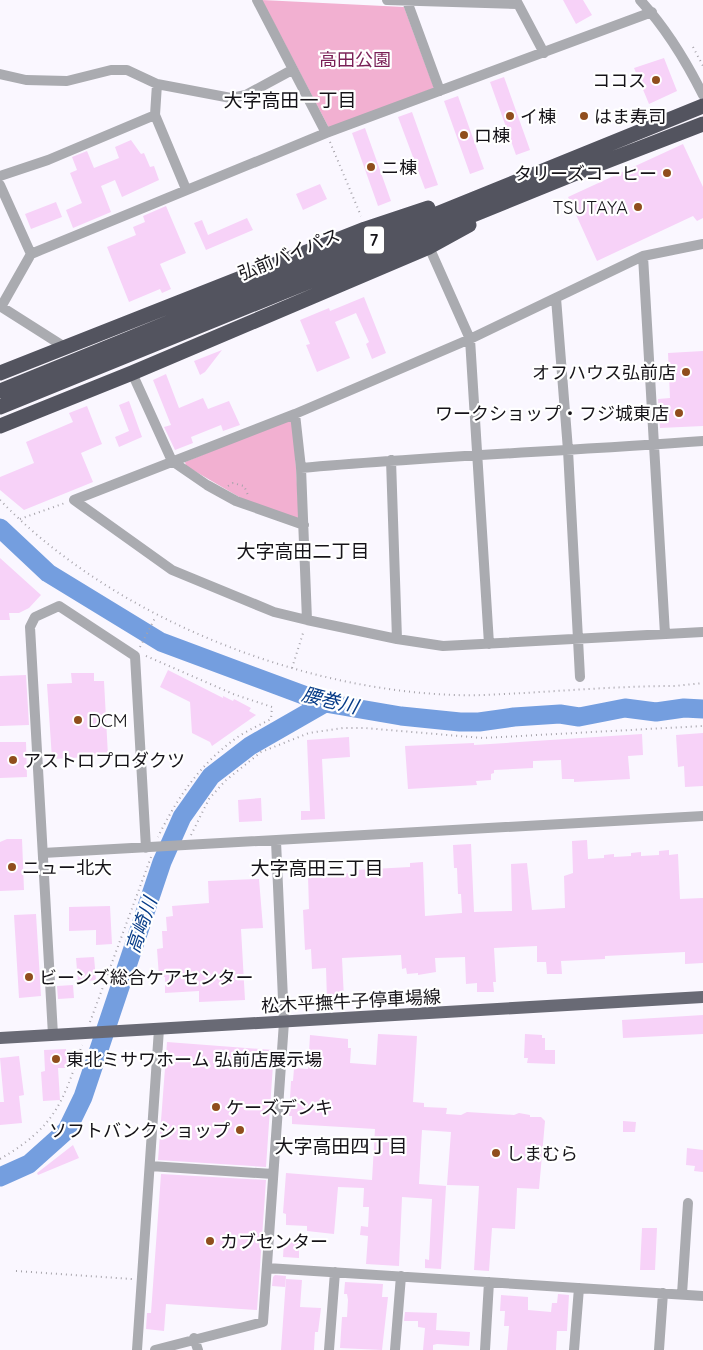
<svg xmlns="http://www.w3.org/2000/svg" width="703" height="1350" font-family="Quicksand,'Noto Sans JP',sans-serif">
	<rect width="100%" height="100%" fill="#faf7ff"/>
	<path fill="#f2b0d1" d="M262 0 404 7 434 88 329 128Z
		M293 418 299 517 296 520 246 501 186 466 185 462Z"/>
	<g fill="none" stroke-linecap="round" stroke-linejoin="round">
		<path stroke="#749edf" stroke-width="19" d="M0 528 48 573 161 642 325 703 401 716 460 722H479L514 717 560 714 579 717 625 708 656 712 684 708 703 709
			M0 1177 29 1164 67 1130 83 1097 162 862 182 817 211 776 250 746 325 703"/>
	</g>
	<path fill="#f7d2f8" d="M563 0H583L592 15 576 24Z
		M664 58 677 91 649 104 634 68Z
		M504 77 530 150 516 155 490 82Z
		M458 96 484 169 470 174 444 101Z
		M412 112 438 185 425 189 398 117Z
		M365 128 391 201 378 206 352 133Z
		M131 140 141 154 144 153 150 167 154 166 159 180 122 197 115 180 101 186 111 212 73 228 66 210 82 203 70 173 77 170 72 157 87 151 94 168 119 158 115 147Z
		M683 144 703 187V218L697 221 693 216 597 261 568 197Z
		M320 184 327 199 303 210 296 194Z
		M56 202 62 217 31 229 25 214Z
		M166 206 186 253 160 264 171 289 162 293 160 289 129 302 107 247 136 235 133 227 145 222 143 216Z
		M247 218 253 230 206 250 194 223 202 220 208 235Z
		M364 297 386 353 372 359 366 344 369 342 356 313 335 322 350 358 317 372 306 345 310 344 300 320 329 308 330 311Z
		M222 350 205 372 200 375 194 361Z
		M703 351V426L660 428 658 399 670 398 668 353Z
		M166 374 179 408 203 398 208 409 229 401 240 425 223 431 221 425 191 437 193 443 175 450 164 427 171 425 153 380Z
		M129 401 142 437 119 447 115 437 129 431 119 405Z
		M87 406 102 444 81 453 93 482 24 510 0 490V477L34 463 26 442 73 422 69 413Z
		M0 558 41 595 29 608 19 613H9L10 620H0Z
		M168 670 223 698V696L233 701 234 699 251 708 249 711 256 715 212 746 210 742 192 733 190 702 160 687Z
		M71 673H94V681H104L108 756 52 759 47 684 72 683Z
		M26 675 29 725 0 726V676Z
		M703 733V786L685 787 684 766 678 767 676 735Z
		M642 734 643 755 628 756 630 779 574 782V779H562L561 760 533 761V768L494 770V773L491 774V780L476 781 477 785 408 789 405 746 474 743V745Z
		M349 737 350 757 322 759 325 819 301 820V811H310L307 740Z
		M0 742H26L27 777 0 778Z
		M261 798 262 821 239 822 238 800Z
		M7 839H22L24 890 0 891V842Z
		M587 840 588 859 604 858V855L614 854V857L631 856V853L641 852V856L659 855V851L669 850V855L678 854 680 899 703 898V963L685 964V952L605 956V959L561 961 562 974H547L546 962H537V946L494 948 496 982H493L494 992H477V983L466 984 465 957 435 958 436 972 418 975V973L407 974 406 968 402 969 401 955 342 958 344 999 327 1000 326 968 312 969 311 949 305 950 303 910 309 909 308 876 354 873V870L410 867V863L423 862 425 916 462 913 461 894H458L457 868H454L453 845 471 844 474 912 512 911 511 864 527 863 532 910 565 908 564 876 573 873 572 841Z
		M259 879 263 928 241 929 245 1000 199 1002V991L165 993V977H159L157 949 163 948 162 931H167L166 917 173 916 172 906 209 903 208 881Z
		M110 906 112 944 96 945V930L69 931V907Z
		M36 914 41 996 19 998 14 915Z
		M94 957 96 980 78 982 76 958Z
		M73 985 74 998 58 999 57 986Z
		M703 1015V1034L623 1038 622 1020Z
		M378 1034 417 1036 413 1102 424 1103V1107L447 1108 446 1114 461 1115 467 1112 514 1115 519 1113 530 1115V1117H541L545 1121 539 1189 517 1188 515 1229 492 1228 489 1271 474 1270 479 1186 447 1185 451 1132 422 1130 419 1184 446 1186 441 1269 425 1268V1259L429 1260 432 1199 402 1197 399 1266 366 1264 368 1236 360 1235 361 1226 368 1227 369 1207H363L364 1188 338 1187 334 1234 307 1231V1226L286 1225V1214L283 1213 286 1173 372 1180 375 1129 292 1124V1116H289L291 1081H293L294 1068 308 1069 310 1035 348 1039V1048H351L350 1063 376 1065Z
		M525 1034 542 1035V1038H545V1050H555V1064L527 1063 528 1058H524Z
		M167 1042 274 1050 266 1167 158 1160Z
		M66 1049 68 1068H58L60 1100 43 1101 41 1072 45 1071 44 1050Z
		M19 1056 24 1095 19 1096 22 1123 0 1125V1102H4L0 1058Z
		M623 1121 636 1122 635 1132H623Z
		M73 1145 79 1158 38 1175 37 1173Z
		M687 1148 703 1150V1172L694 1171 695 1166 686 1165Z
		M161 1174 266 1180 257 1310 166 1304 164 1331 146 1329 147 1313H151Z
		M642 1228H657L655 1270H640Z
		M284 1241 299 1242V1258L283 1257Z
		M275 1275 286 1276 285 1287 272 1286 273 1277Z
		M286 1279 302 1280 300 1307 321 1308 318 1332H315L314 1350H281Z
		M345 1282 383 1284 382 1297H388L382 1350 340 1348 342 1317H347L348 1300 347 1294H344Z
		M558 1294 569 1295 567 1331H557L556 1350H507L509 1326H504L505 1311H500L501 1295 528 1297V1310L551 1312 552 1303H557Z
		M405 1312 437 1313 436 1330 470 1332 469 1346 437 1344 433 1345V1350H423L425 1328 418 1327V1321H404Z"/>
	<g fill="none" stroke-linecap="round" stroke-linejoin="round">
		<path stroke="#a6a3aa" stroke-width="2" stroke-dasharray="1 4" stroke-linecap="butt" d="M693 47 703 66
			M330 142 361 216
			M228 486 233 483 244 486 248 495
			M0 500C111 616 297 690 456 695 478 696 502 694 524 693 574 690 625 686 675 686L703 683
			M20 519 65 503
			M140 647 156 616
			M146 656 233 694 272 707 271 719C258 726 243 732 231 742 198 767 176 800 158 837
			M292 668 304 630
			M191 835 209 799 225 781 261 752 309 733 343 728H365L483 738 703 726
			M90 1022 151 857
			M0 1159C55 1127 63 1103 82 1045
			M16 1271 132 1279"/>
		<path stroke="#aaabb0" stroke-width="10" d="M257 0 326 133
			M387 0 517 4
			M516 0 544 53
			M640 0C666 28 686 61 703 95
			M407 1 440 91
			M0 74 26 80 67 81 111 70H127L157 84 231 98 246 95 292 70
			M157 84 155 115 186 189
			M0 176 48 160 155 115
			M0 185 31 254
			M703 244 643 256 470 339 295 414 74 500 172 570 274 612 307 620 397 639 443 646 703 632
			M429 247 470 339 489 644
			M643 256 665 634
			M556 298 568 450 580 677
			M0 306 63 346
			M1 307 31 254 326 133 652 12
			M132 373 172 461 207 485 236 501 304 525
			M295 414 301 468 307 620
			M391 460 397 639
			M301 468C435 456 569 451 703 441
			M43 853 703 816
			M53 1035 30 627 35 617 59 606 135 656 146 848
			M150 1166 273 1174
			M267 1268 703 1296
			M682 1294 688 1203
			M194 1338 198 1350
			M137 1350 159 1029
			M155 1350 263 1322 284 1022 276 841
			M329 1350 335 1272
			M395 1350 401 1276
			M485 1350 489 1282
			M574 1350 579 1288
			M659 1350 663 1293"/>
		<path stroke="#696a75" stroke-width="12" d="M0 1038 703 997"/>
		<path stroke="#53545f" stroke-width="15" d="M0 373 365 229 428 208
			M0 391 703 106
			M0 407 581 171 703 124
			M0 426 132 373 429 247 469 225"/>
	</g>
	<g fill="#904e1c" stroke="#fff" stroke-width="2">
		<circle cx="656" cy="80" r="5"/>
		<circle cx="510" cy="116" r="5"/>
		<circle cx="584" cy="116" r="5"/>
		<circle cx="464" cy="135" r="5"/>
		<circle cx="371" cy="167" r="5"/>
		<circle cx="667" cy="173" r="5"/>
		<circle cx="638" cy="207" r="5"/>
		<circle cx="686" cy="372" r="5"/>
		<circle cx="679" cy="413" r="5"/>
		<circle cx="78" cy="720" r="5"/>
		<circle cx="13" cy="760" r="5"/>
		<circle cx="12" cy="867" r="5"/>
		<circle cx="29" cy="977" r="5"/>
		<circle cx="56" cy="1059" r="5"/>
		<circle cx="216" cy="1107" r="5"/>
		<circle cx="240" cy="1130" r="5"/>
		<circle cx="496" cy="1153" r="5"/>
		<circle cx="210" cy="1241" r="5"/>
	</g>
	<g text-anchor="middle" dominant-baseline="central" stroke-width="4.5" stroke-linejoin="round" paint-order="stroke">
		<rect fill="#fff" stroke="#5b5a5d" stroke-width="1" x="364" y="226.5" width="20" height="27" rx="4"/>
		<g font-size="16" font-weight="bold" fill="#151318">
			<text x="374" y="240">7</text>
		</g>
		<g font-size="18" fill="#791f56" stroke="#fff">
			<text x="355" y="59">高田公園</text>
		</g>
		<g font-size="18" fill="#151318" stroke="#fff" text-anchor="start">
			<text x="646" y="80" text-anchor="end">ココス</text>
			<text x="520" y="116">イ棟</text>
			<text x="594" y="116">はま寿司</text>
			<text x="474" y="135">ロ棟</text>
			<text x="381" y="167">ニ棟</text>
			<text x="657" y="173" text-anchor="end">タリーズコーヒー</text>
			<text x="628" y="207" text-anchor="end">TSUTAYA</text>
			<text x="676" y="372" text-anchor="end">オフハウス弘前店</text>
			<text x="669" y="413" text-anchor="end">ワークショップ・フジ城東店</text>
			<text x="88" y="720">DCM</text>
			<text x="23" y="760">アストロプロダクツ</text>
			<text x="22" y="867">ニュー北大</text>
			<text x="39" y="977">ビーンズ総合ケアセンター</text>
			<text x="66" y="1059">東北ミサワホーム 弘前店展示場</text>
			<text x="226" y="1107">ケーズデンキ</text>
			<text x="230" y="1130" text-anchor="end">ソフトバンクショップ</text>
			<text x="506" y="1153">しまむら</text>
			<text x="220" y="1241">カブセンター</text>
		</g>
		<g font-size="18" fill="#151318" stroke="#fff">
			<text transform="translate(289 254) rotate(-22)">弘前バイパス</text>
			<text transform="translate(351 1001) rotate(-3)">松木平撫牛子停車場線</text>
		</g>
		<g font-size="19" fill="#151318" stroke="#fff">
			<text x="290" y="100">大字高田一丁目</text>
			<text x="303" y="551">大字高田二丁目</text>
			<text x="317" y="868">大字高田三丁目</text>
			<text x="341" y="1146">大字高田四丁目</text>
		</g>
		<g font-size="19" font-style="italic" fill="#073c88" stroke="#fff">
			<text transform="translate(330 700) rotate(14)">腰巻川</text>
			<text transform="translate(141 925) rotate(-71)">高崎川</text>
		</g>
	</g>
</svg>
